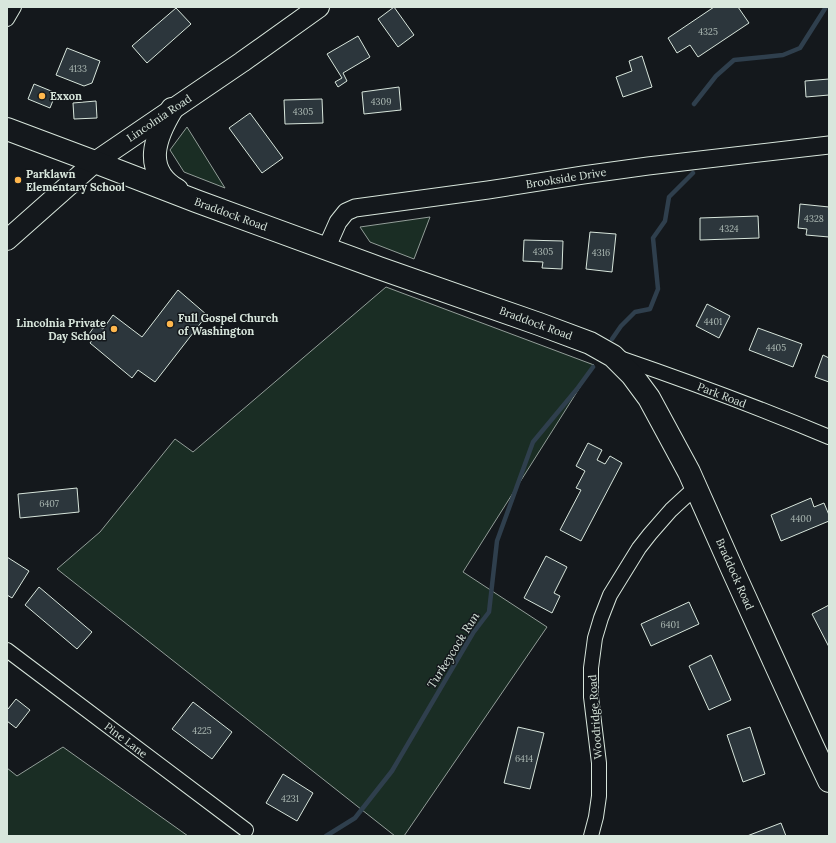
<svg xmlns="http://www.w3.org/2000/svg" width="836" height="843" font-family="Lora,serif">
	<rect width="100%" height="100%" fill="#14181c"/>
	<path fill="#1a2d24" stroke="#939e99" d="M187 127 225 188 184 172 170 150Z
		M430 217 414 259 370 242 360 227Z
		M386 287 594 365 463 572 547 627 404 836H395L57 569 100 532 175 439 193 452Z
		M63 747 188 836H7V768L17 776Z"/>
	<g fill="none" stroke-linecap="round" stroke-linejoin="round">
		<path stroke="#2f3f4d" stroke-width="4.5" d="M694 104 716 76 734 60 783 55 800 48 826 7
			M612 339 621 326 635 312 650 309 658 289 653 238 665 221 669 197 693 173
			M326 836 355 818 392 771 473 633 489 612 497 541 533 442 577 389 593 367"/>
	</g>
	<path fill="#2c363c" stroke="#d8e6dc" d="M394 7 414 35 398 47 378 19Z
		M714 7H738L749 23 698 57 690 45 677 53 668 38Z
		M176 8 191 24 147 63 132 46Z
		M358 36 370 57 343 73 347 81 338 87 335 82 342 78 327 54Z
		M67 48 100 61 92 83 84 86 56 75Z
		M642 56 652 87 623 97 616 77 632 71 629 61Z
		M829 79V95L806 97 805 81Z
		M34 84 56 93 50 108 28 99Z
		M399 87 401 110 364 114 362 92Z
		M322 99 323 123 285 124 284 100Z
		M96 101 97 118 74 119 73 103Z
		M250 113 283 158 262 173 229 128Z
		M800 204 829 207V237L806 235 807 229 798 228Z
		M758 216 759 238 700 240V218Z
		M590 232 616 234 612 272 586 269Z
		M524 240 563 241 562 269 542 268 543 262 523 261Z
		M178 290 207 315 155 382 138 370 132 378 90 343 94 337 89 334 96 324 103 329 113 315 142 337Z
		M707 304 730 316 719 338 696 326Z
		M758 328 802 344 793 367 749 350Z
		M823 355 829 358V382L815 377Z
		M588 443 602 450 597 460 605 464 610 456 622 463 581 541 560 530 581 490 576 488 585 471 576 466Z
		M77 488 79 512 20 518 18 494Z
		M811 498 814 507 824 503 829 515V521L781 541 771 515Z
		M546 556 567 567 554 593 560 596 552 613 524 598Z
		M7 557 29 571 12 598 7 595Z
		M39 587 92 632 77 649 25 605Z
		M689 602 699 624 651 646 641 624Z
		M829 605V647L812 614Z
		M711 655 731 700 709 710 689 666Z
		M16 699 30 710 16 728 7 721V708L8 709Z
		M193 702 232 732 212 759 172 729Z
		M518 727 544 733 530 789 504 783Z
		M750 727 765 774 743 782 727 735Z
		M283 774 313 793 297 821 266 803Z
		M781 823 786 836H747Z"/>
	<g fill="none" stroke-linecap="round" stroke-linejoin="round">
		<defs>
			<path id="minor" d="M7 19 14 7
				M620 358C690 382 760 408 829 437
				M7 650 246 830
				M591 836 596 817 599 796V763L591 697V668L595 638 601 618 610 595 639 548 650 534 671 510 696 487"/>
			<path id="tertiary" d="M326 249 338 222 346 212 355 208 488 190 583 175 648 166 829 145"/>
			<path id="secondary" d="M7 240 95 162 242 62 319 7"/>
			<path id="primary" d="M172 109C155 137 142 170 177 190
				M7 129 95 162 196 201 379 268 539 324 590 343 613 356 632 375 649 398 689 472 733 571 813 747 829 781"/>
		</defs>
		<use href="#minor" stroke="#d8e6dc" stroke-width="16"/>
		<use href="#tertiary" stroke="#d8e6dc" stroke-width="19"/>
		<use href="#secondary" stroke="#d8e6dc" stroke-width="22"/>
		<use href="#primary" stroke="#d8e6dc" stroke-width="24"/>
		<use href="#minor" stroke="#14181c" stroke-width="14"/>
		<use href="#tertiary" stroke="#14181c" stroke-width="17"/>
		<use href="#secondary" stroke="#14181c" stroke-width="20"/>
		<use href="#primary" stroke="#14181c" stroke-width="22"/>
	</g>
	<g fill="#ffb74d" stroke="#14181c" stroke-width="1.5">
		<circle cx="42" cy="96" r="4"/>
		<circle cx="18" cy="180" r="4"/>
		<circle cx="170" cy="324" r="4"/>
		<circle cx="114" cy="329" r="4"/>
	</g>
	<g text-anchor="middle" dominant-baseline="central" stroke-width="3" stroke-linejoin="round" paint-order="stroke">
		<g font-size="9" fill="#adbab4">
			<text x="708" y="31">4325</text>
			<text x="78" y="68">4133</text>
			<text x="381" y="101">4309</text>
			<text x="303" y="111">4305</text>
			<text x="814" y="218">4328</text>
			<text x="729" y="228">4324</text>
			<text x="543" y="251">4305</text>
			<text x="601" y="252">4316</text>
			<text x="713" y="321">4401</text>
			<text x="776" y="347">4405</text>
			<text x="49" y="503">6407</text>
			<text x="801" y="518">4400</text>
			<text x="670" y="624">6401</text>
			<text x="202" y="730">4225</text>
			<text x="524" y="758">6414</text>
			<text x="290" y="798">4231</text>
		</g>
		<g font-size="11" font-weight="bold" fill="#d8e6dc" stroke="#14181c" text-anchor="start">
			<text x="50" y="96">Exxon</text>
			<text x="26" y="174">Parklawn<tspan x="26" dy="13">Elementary School</tspan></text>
			<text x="178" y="318">Full Gospel Church<tspan x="178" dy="13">of Washington</tspan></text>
			<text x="106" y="323" text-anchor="end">Lincolnia Private<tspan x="106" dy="13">Day School</tspan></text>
		</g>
		<g font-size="11" fill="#d8e6dc" stroke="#14181c">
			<text transform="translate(159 118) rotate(-34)">Lincolnia Road</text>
			<text transform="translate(566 178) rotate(-9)">Brookside Drive</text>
			<text transform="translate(231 214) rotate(20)">Braddock Road</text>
			<text transform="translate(536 323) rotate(20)">Braddock Road</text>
			<text transform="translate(722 395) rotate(21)">Park Road</text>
			<text transform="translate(735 574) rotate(66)">Braddock Road</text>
			<text transform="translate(595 717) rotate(-94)">Woodridge Road</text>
			<text transform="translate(126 740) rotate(37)">Pine Lane</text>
		</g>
		<g font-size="12" font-style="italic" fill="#d8e6dc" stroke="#14181c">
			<text transform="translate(453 650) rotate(-58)">Turkeycock Run</text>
		</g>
	</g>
	<rect width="836" height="843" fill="none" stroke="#d8e6dc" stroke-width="16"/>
</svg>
